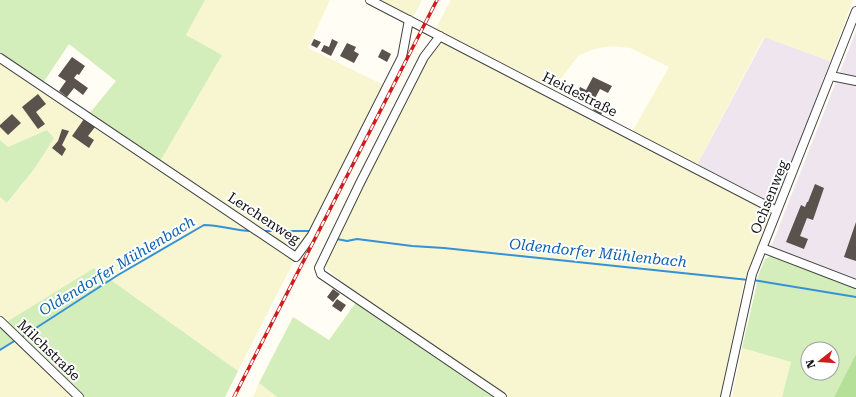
<svg xmlns="http://www.w3.org/2000/svg" width="856" height="397" font-family="'Roboto Serif',serif">
	<rect width="100%" height="100%" fill="#fffdf4"/>
	<path fill="#efe5ef" d="M856 31V279L771 247Z
		M765 37 830 61 778 200 769 202 697 165Z"/>
	<path fill="#f8f6d1" d="M205 0H330L308 48 386 86 329 195 296 257 238 371 94 268 3 324 0 321V197L8 203 35 168 54 138 47 130 8 147 0 140V61L114 136 222 55 186 35Z
		M377 0H422L413 17 376 1Z
		M451 0H853L830 61 764 37 697 165 632 132 669 67 630 48 611 46 594 49 578 56 552 91 435 30Z
		M441 42 767 208 771 215 744 281 721 397H506L346 287 323 264 421 65Z
		M17 340 77 397H0V350Z
		M742 348 791 362 782 397H732Z
		M259 383 277 397H253Z"/>
	<path fill="#d3eeba" fill-rule="evenodd" d="M0 0H205L186 35 222 55 159 163 89 114 116 81 69 44 43 83 0 54Z
		M47 130 54 138 35 168 7 203 0 197V140L8 147Z
		M771 256 856 285V354L834 397H782L791 362 742 348 756 288 758 276 765 259ZM808 349H832V373H808Z
		M94 268 238 371 225 397H79L17 340 0 350V325L3 324Z
		M357 301 498 397H277L259 383 293 317 329 340Z"/>
	<path fill="#b5e098" d="M856 354V397H834Z"/>
	<g fill="none" stroke-linecap="round" stroke-linejoin="round">
		<path stroke="#3691d7" stroke-width="2" d="M264 231H311
			M337 239 347 241 357 239 412 246 444 248 749 280
			M753 280 856 297
			M22 337 118 275 204 225C221 225 235 231 251 231
			M0 350 16 340"/>
	</g>
	<path fill="#5a524c" d="M314 39 321 42 317 48 311 45Z
		M332 39 338 42 331 56 321 51 324 45 329 47Z
		M347 43 356 47 354 51 359 54 354 63 340 56Z
		M382 49 391 54 387 62 378 57Z
		M72 57 85 66 79 75 77 74 74 78 88 88 83 95 74 88 67 97 59 91 66 81 58 76Z
		M593 77 612 86 608 93 600 89 593 102 577 94 580 87 586 90Z
		M38 94 46 104 36 112 45 124 38 129 22 107Z
		M596 104 604 109 601 115 593 110Z
		M12 114 21 123 8 135 0 127V125Z
		M84 119 95 127 88 136 94 140 89 148 72 136Z
		M62 129 69 131 62 145 66 149 62 156 52 148 58 141Z
		M815 184 824 188 813 220 807 218 800 236 808 239 804 249 786 242 801 205 805 207 807 202H808Z
		M856 222V261L844 257Z
		M333 289 340 294 333 302 327 297Z
		M337 299 346 305 341 312 332 306Z"/>
	<g fill="none" stroke-linecap="round" stroke-linejoin="round">
		<defs>
			<path id="minor" d="M370 0 777 211
				M440 36 424 57 360 183 319 268 321 274 502 397
				M0 58 296 257 312 235 402 57 409 20
				M831 76 856 81
				M762 248 856 284
				M0 321 79 397
				M725 397 752 274 856 11"/>
		</defs>
		<use href="#minor" stroke="#444" stroke-width="10"/>
		<use href="#minor" stroke="#fff" stroke-width="8"/>
		<defs>
			<path id="rail" d="M234 397 437 0"/>
		</defs>
		<use href="#rail" stroke="#cd1d1e" stroke-width="3.5"/>
		<use href="#rail" stroke="#fff" stroke-width="2" stroke-dasharray="6" stroke-linecap="butt"/>
	</g>
	<g text-anchor="middle" dominant-baseline="central" stroke-width="4" stroke-linejoin="round" paint-order="stroke">
		<g font-size="14" fill="#111" stroke="#fff">
			<text transform="translate(580 94) rotate(27)">Heidestraße</text>
			<text transform="translate(769 197) rotate(-68)">Ochsenweg</text>
			<text transform="translate(264 218) rotate(33)">Lerchenweg</text>
			<text transform="translate(49 350) rotate(44)">Milchstraße</text>
		</g>
		<g font-size="15" font-style="italic" fill="#0f62ae" stroke="#fff">
			<text transform="translate(598 253) rotate(6)">Oldendorfer Mühlenbach</text>
			<text transform="translate(117 266) rotate(-31)">Oldendorfer Mühlenbach</text>
		</g>
	</g>
	<g transform="translate(820 361) rotate(253)"><circle r="19" fill="#ffffff" stroke="#a0a0a0"/>
	<path d="M0-3L7 15L0 10L-7 15Z" fill="#cd1d1e"/>
	<text y="-6" font-size="11" font-weight="bold" text-anchor="middle" fill="#111111">N</text>
	</g>
</svg>
